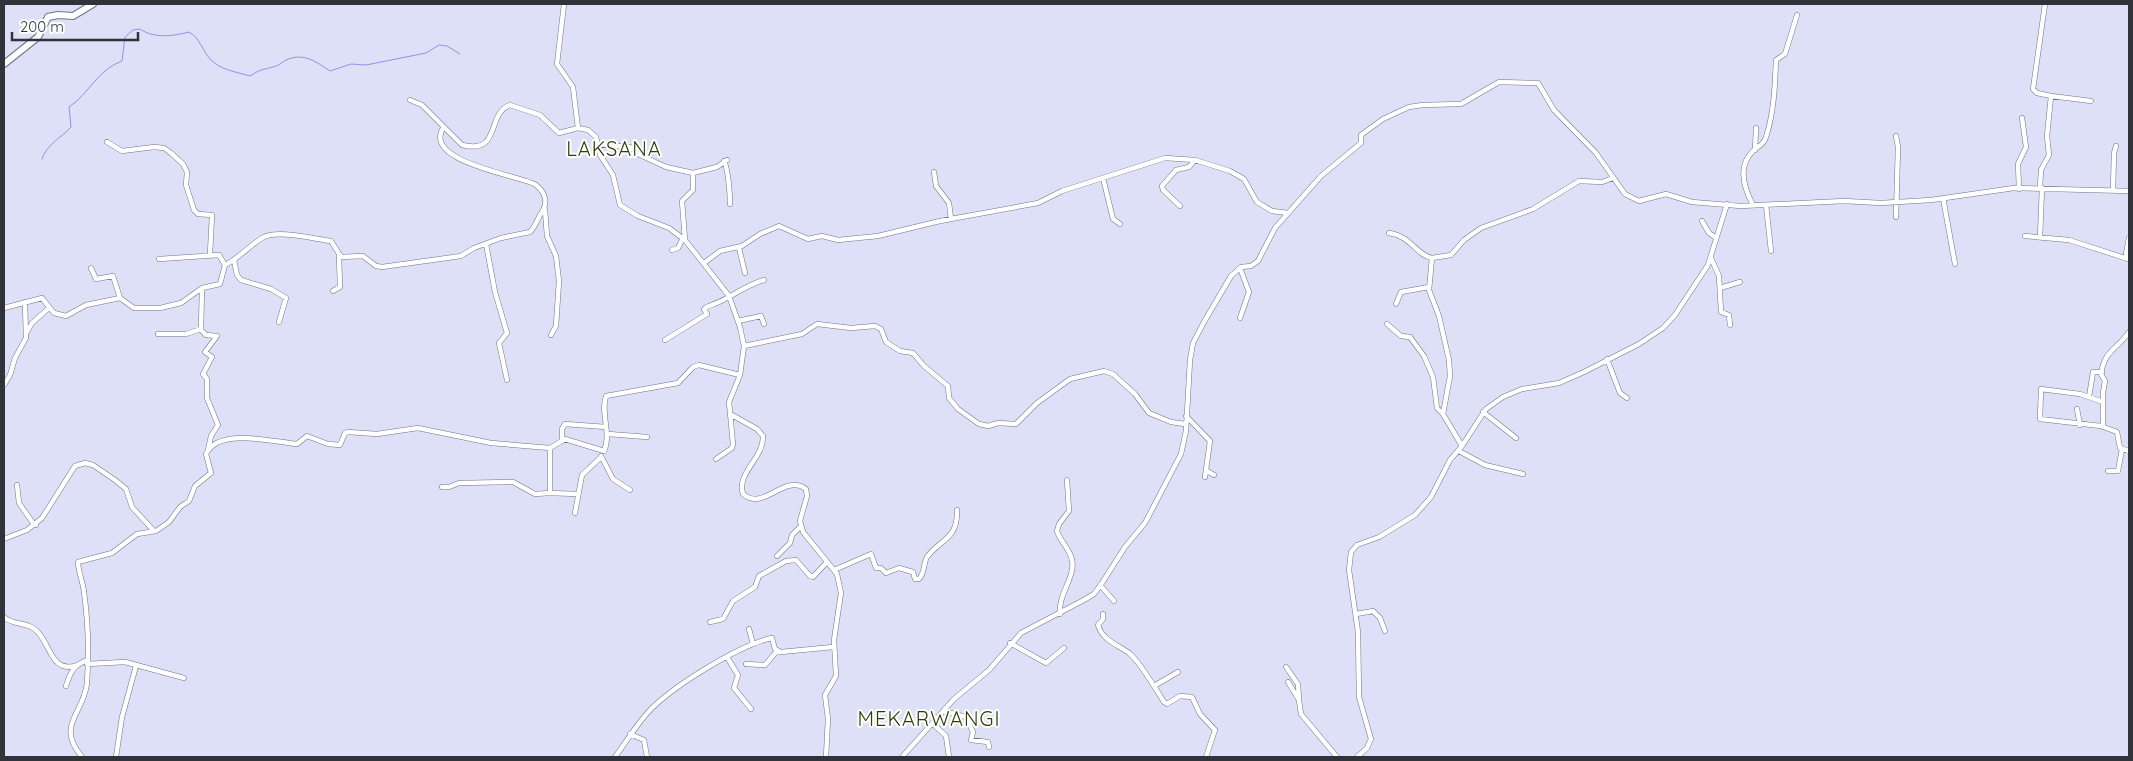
<svg xmlns="http://www.w3.org/2000/svg" width="2133" height="761" font-family="Quicksand,sans-serif">
	<rect width="100%" height="100%" fill="#dde0f6"/>
	<g fill="none" stroke-linecap="round" stroke-linejoin="round">
		<path stroke="#8d94eb" stroke-width="1" d="M42 159C46 145 61 138 71 127L69 107C89 94 98 69 122 61L125 37 133 30 140 29C155 39 173 36 189 32 200 38 202 50 210 59 220 70 237 72 250 76 262 68 264 70 276 66 279 65 283 62 286 60 304 52 316 62 330 71L351 64 366 65 426 53 439 45 447 46 460 54"/>
		<defs>
			<path id="minor" d="M564 4 557 64 573 87 578 128 588 130 596 137 600 155 613 175 620 205 638 216 669 228 685 240 729 296 740 327 744 346 740 375 729 402 733 444 732 448 716 459
				M2051 96 2091 101
				M410 100 422 105 462 145C502 155 486 113 510 105L540 115 559 133 578 128
				M1896 136 1898 147 1896 217
				M107 142 122 151 154 147 164 148 171 153 183 164 187 172 186 185 194 210 198 214 212 215 210 254
				M598 144 630 147 638 154 666 167 693 173 717 167 727 160
				M1755 150 1756 128
				M724 161C728 168 730 194 730 204
				M934 172 936 186 949 203 951 219
				M1103 178 1113 219 1120 224
				M2040 188 2041 170 2049 155 2047 136 2051 96 2037 93 2033 89 2045 4
				M2019 189 2018 164 2026 147 2022 118
				M2113 190 2114 153 2116 146
				M1943 198 1955 264
				M1753 205C1744 188 1737 166 1753 151 1758 146 1764 145 1766 137 1774 112 1775 86 1776 60L1785 54 1797 15
				M1766 205 1771 251
				M1180 206 1163 190 1162 186 1176 170 1189 167 1195 160
				M545 210 547 236 556 256 559 281 556 326 551 335
				M1702 221 1709 233 1716 238
				M1389 233C1411 236 1416 255 1432 258
				M2025 236 2069 240 2128 259
				M2040 237 2042 188
				M685 240 682 201 693 190V173
				M486 244 495 292 507 333 499 343 507 380
				M739 248 745 273
				M672 250 678 248 683 238
				M1711 258 1719 276 1721 312 1729 315 1730 325
				M159 259 219 255 225 265
				M2128 259 2126 254 2129 238
				M234 260 237 275 241 280 271 289 286 298 279 322
				M704 263 720 251 742 246 760 234 779 226 808 239 822 236 838 240 878 236 940 221 1038 203 1062 191 1165 158 1195 160 1230 171 1244 179 1257 202 1272 211 1288 213
				M91 268 96 279 113 276 120 298
				M1240 268 1249 292 1240 318
				M202 288 201 330 206 335 217 336 205 352 212 357 203 374 207 379V398L218 425 211 436 208 450
				M1720 288 1740 282
				M333 291 340 287 339 256
				M1396 304 1401 292 1429 287
				M4 308 42 298 54 313 66 316 86 305 120 298 134 308H160L181 303 202 288 220 284 225 265C239 258 249 246 262 238 277 229 314 239 331 241L341 257 363 256 376 266 382 267 461 256 474 248 501 238 530 232C535 227 537 221 540 215 548 205 547 194 536 185 524 176 422 163 443 128
				M738 321 761 316 764 324
				M1387 324 1401 336 1410 337 1424 356 1433 377 1437 408 1443 414
				M27 332 32 323 49 308
				M158 334H186L201 329
				M665 340 707 314 704 309C708 305 713 305 719 302 734 295 747 285 764 280
				M744 346 802 334 817 324 851 328 875 326 881 329 886 342 900 351 913 353 924 366 948 386 949 398 958 409 979 424 988 426 998 423 1016 424 1037 403 1070 379 1104 371 1113 374 1135 394 1149 413 1171 422 1185 424
				M1607 359 1620 393 1627 398
				M4 385 10 375 15 358 26 338 25 302
				M2089 397 2093 372H2102
				M2103 402 2080 394 2041 389 2040 419 2101 426 2117 432 2120 448 2129 451
				M2077 409 2080 425
				M1483 412 1516 438
				M732 415 757 429 763 436C764 458 736 473 743 494 764 512 784 473 806 489L807 496 800 521 803 532 837 574 841 593 834 640 836 676 825 695 828 719 826 757
				M1186 416 1210 441 1205 477
				M2103 427V393L2105 381 2101 374C2105 349 2117 350 2129 332
				M608 434 647 437
				M562 439V429L565 424 606 427
				M1462 446 1486 409 1503 397 1522 389 1559 383 1584 372 1639 344 1663 328 1675 315 1708 265 1727 204
				M550 448V493L577 494
				M1459 451 1485 465 1523 474
				M601 456 613 479 630 490
				M1207 471 1214 475
				M2108 471H2118L2122 449
				M17 485 19 503 33 523 36 525
				M442 487H449L459 483 513 482 535 494 550 493
				M575 513 582 475 601 457
				M4 539 27 530 42 518 75 466 85 463 93 465 115 480 126 489 132 507 154 531
				M777 556 790 543 792 535 801 526
				M834 570 871 554 876 568H881L886 573 899 568 913 572 915 579H919C925 573 923 564 927 557 940 539 958 540 957 510
				M1100 585 1114 601
				M1060 614C1058 594 1076 576 1072 560 1070 549 1060 541 1057 531L1059 524 1069 511 1067 480
				M1103 614V619L1098 625C1102 640 1118 645 1129 653 1141 663 1155 688 1164 702L1167 704 1180 696 1192 697 1200 714 1215 730 1206 757
				M1356 614 1373 611 1380 618 1385 631
				M4 617C13 625 23 622 33 628 51 639 49 675 77 665
				M710 622 723 619 733 601 755 587 759 576 786 561 796 560 810 576 813 577 827 562
				M749 629 753 644
				M1010 643 1046 663 1064 648
				M727 657 738 675 734 688 751 709
				M87 664 125 662 184 678
				M746 664 765 665 777 651
				M1286 667 1298 684 1299 699
				M1288 682 1299 700 1301 714 1337 757
				M66 686C70 673 74 664 88 660
				M1154 686 1178 672
				M943 711 966 717 973 732 971 740 988 742 989 747
				M933 724 946 736 949 757
				M630 734 644 740 647 757
				M82 757C55 725 84 714 87 683 89 654 88 621 84 592 83 582 78 571 78 562L112 553 137 534 156 531 169 522 180 507 189 501 195 486 211 473 206 454C218 427 273 442 297 444L307 436 328 444 340 445 345 433 348 432 377 434 418 428 491 443 550 448 565 439 604 451C612 433 600 414 606 396L678 383 693 367 699 365 740 375
				M116 757 122 717 136 666
				M615 757C627 741 637 723 652 708 677 684 739 645 772 638L775 649 781 652 833 647
				M902 757 954 699 989 670 1021 633 1082 601 1094 594 1102 583 1125 547 1145 523 1181 454 1186 431 1190 360 1193 343 1204 322 1231 276 1241 267 1251 266 1258 261 1275 228 1321 176 1361 143V135L1383 119 1409 107 1423 105 1461 104 1499 82 1538 83 1554 110 1596 153 1625 194 1639 201 1666 194 1692 202 1741 206 1844 201 1881 203 1931 200 2014 188 2129 191
				M1357 757 1367 748 1371 739 1359 697 1358 632 1349 570 1351 552 1357 545 1379 537 1415 515 1431 497 1450 460 1462 446 1443 414 1450 376 1449 360 1439 316 1429 290 1432 258 1451 255 1464 240 1481 228 1533 209 1579 181 1602 182 1613 178"/>
			<path id="secondary" d="M4 64 38 37 48 17 58 15 73 16 93 4"/>
		</defs>
		<use href="#minor" stroke="#717487" stroke-width="5.5"/>
		<use href="#secondary" stroke="#717487" stroke-width="8"/>
		<use href="#minor" stroke="#fff" stroke-width="4.5"/>
		<use href="#secondary" stroke="#fff" stroke-width="6"/>
	</g>
	<g text-anchor="middle" dominant-baseline="central" stroke-width="4" stroke-linejoin="round" paint-order="stroke">
		<g font-size="20" letter-spacing="1" fill="#2c3e06" stroke="#fff">
			<text x="614" y="148">LAKSANA</text>
			<text x="929" y="718">MEKARWANGI</text>
		</g>
	</g>
	<rect width="2133" height="761" fill="none" stroke="#31333b" stroke-width="10"/>
	<path d="M12 32v8h126v-8" fill="none" stroke="#31333b" stroke-width="2.5"/>
	<text x="20" y="32" font-size="15" fill="#31333b" stroke="#ffffff" stroke-width="4" paint-order="stroke">200 m</text>
</svg>
